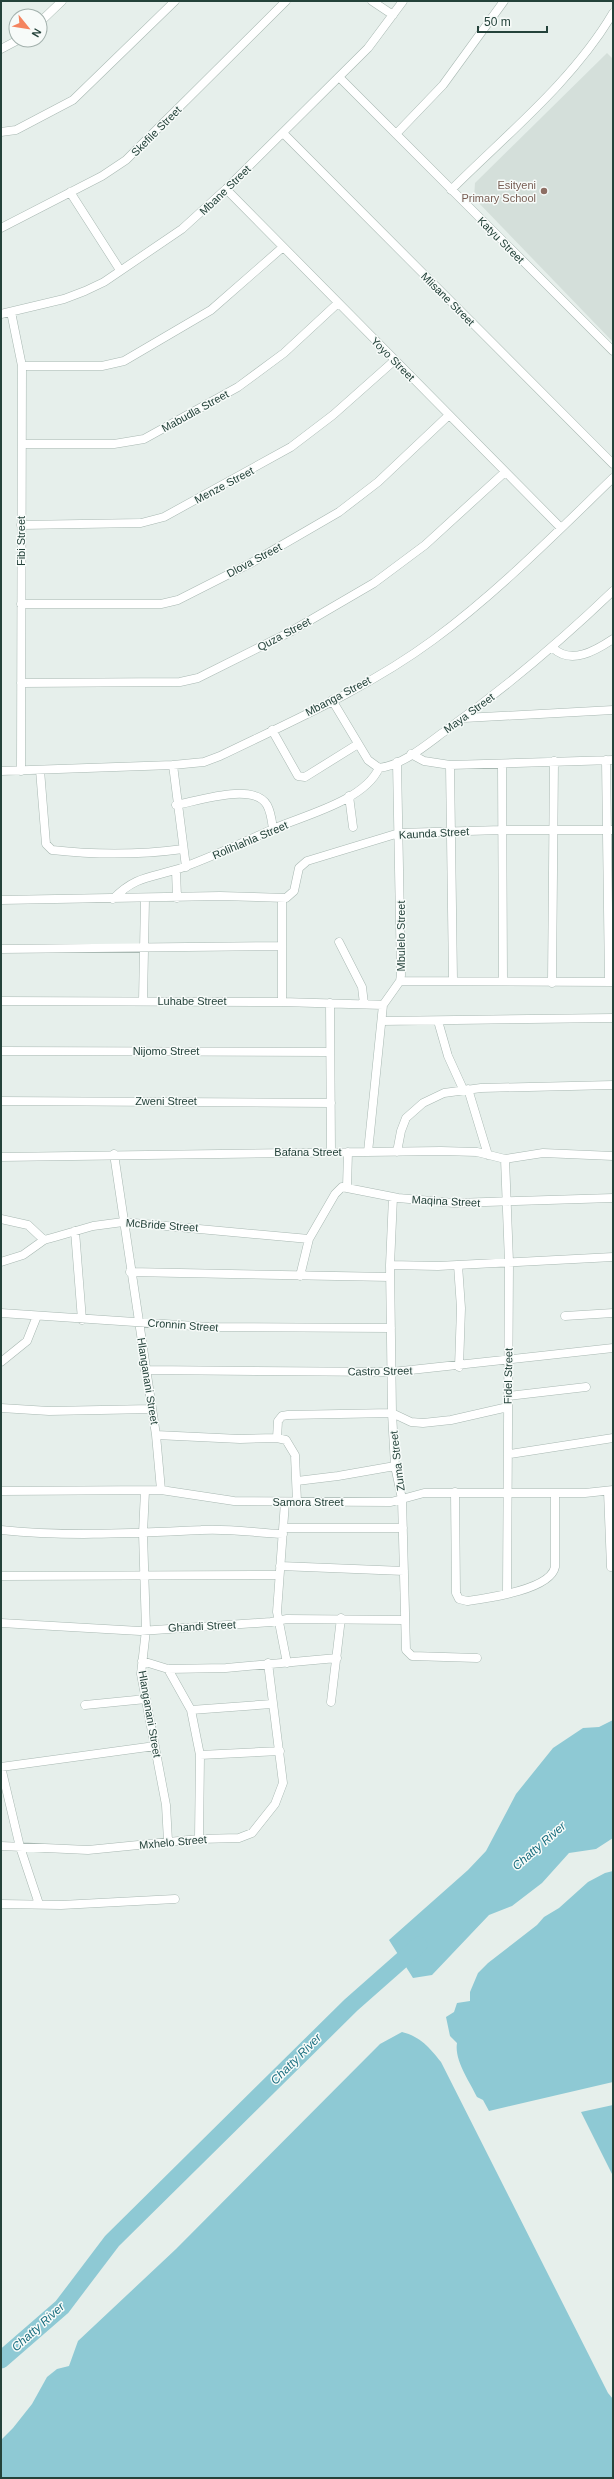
<svg xmlns="http://www.w3.org/2000/svg" width="614" height="2479" font-family="Helvetica,sans-serif">
	<rect width="100%" height="100%" fill="#e6efeb"/>
	<path fill="#d4dfda" d="M607 53 613 59V342L474 198 475 183Z"/>
	<path fill="#8ec9d4" d="M613 1720V1838L596 1849 569 1853 542 1883 512 1906 489 1915 432 1975 413 1978 389 1940 468 1870 486 1851 516 1794 553 1748 583 1728 599 1727Z
		M613 1871V2082L489 2111 483 2100 477 2097C470 2082 454 2060 457 2043L450 2036 446 2017 454 2012 457 2003 470 2001V1992L478 1973 488 1963 537 1925 544 1917 559 1908 588 1882 605 1873Z
		M402 2032C421 2037 429 2047 441 2062L608 2393 613 2399V2478H1V2440L13 2428 32 2404 47 2377 57 2369 69 2366 78 2341 176 2249 380 2044Z
		M613 2105V2176L581 2112Z"/>
	<g fill="none" stroke-linecap="round" stroke-linejoin="round">
		<path stroke="#8ec9d4" stroke-width="17" d="M1 2360 62 2307 112 2241 351 2005 419 1945"/>
		<defs>
			<path id="minor" d="M372 1 393 15
				M40 22 62 1
				M1 49 18 40
				M339 77 613 351
				M1 132 16 130 73 100 175 1
				M283 133 613 464
				M396 134 443 85 504 1
				M226 189 561 528
				M451 190C506 135 573 81 613 13
				M70 192 120 270
				M1 228 102 176 126 160 286 1
				M11 312 22 366 21 771
				M1 314 64 299 85 291 104 282 182 229 226 189 368 48 403 1
				M22 366H102L124 361 211 310 283 247
				M22 444H114L144 439 238 387 284 353 338 303
				M21 525 141 523 164 517 291 447 333 415 395 360
				M21 604H161L178 600 251 563 339 512 378 482 449 415
				M553 648C571 665 595 651 613 639
				M21 683 180 682 198 678 290 632 374 583 425 545 505 472
				M332 700 368 760 379 768C403 765 426 745 445 731 505 688 560 642 613 591
				M464 718 613 710
				M272 730 298 776 305 777 358 744
				M411 754 424 761 450 765 613 760
				M606 760 609 982
				M502 764 503 981
				M173 765 186 867
				M450 765 453 980
				M40 770 46 844 52 850C96 855 139 855 183 849
				M1 771 173 765 204 762 220 756C292 721 368 688 433 640 498 592 555 534 613 478
				M349 796 353 827
				M176 805C198 801 254 782 267 805 271 812 272 822 273 829
				M176 870 177 898
				M113 899C137 874 154 878 184 867 214 856 244 842 273 829 305 815 364 801 379 768
				M1 900 220 896 286 898 294 891 299 868 307 861 399 833 502 830H613
				M339 942 362 987 364 1004
				M1 949 282 946
				M400 981 613 982
				M552 983 554 761
				M1 1001 282 1002 383 1005
				M143 1001 145 899
				M282 1002V898
				M330 1003 331 1152
				M382 1021 613 1018
				M438 1021 448 1056 463 1089
				M1 1051 330 1052
				M468 1089 488 1155
				M1 1101 331 1103
				M368 1152 383 1005 400 981 401 975 397 762
				M397 1152 401 1131 406 1118 423 1103 444 1093 481 1088 613 1085
				M114 1154 156 1435 161 1490
				M1 1157 441 1151 477 1152 505 1159 543 1153 613 1156
				M505 1159 509 1262 507 1593
				M347 1187 348 1152
				M393 1197 390 1265 392 1413 395 1466 402 1499 406 1650 412 1656 477 1658
				M1 1219 28 1225 44 1240
				M75 1231 82 1320
				M1 1262 23 1255 44 1240 55 1237 93 1226 123 1222 309 1239
				M390 1265 438 1266 613 1257
				M458 1265 461 1308 459 1367
				M130 1272 390 1277
				M300 1276 309 1239 335 1194 342 1187 398 1198 454 1203 613 1198
				M1 1313 209 1327 391 1328
				M565 1316 613 1313
				M1 1362 27 1341 37 1316
				M145 1370 392 1372 613 1348
				M508 1396 586 1387
				M1 1408 49 1411 152 1409
				M156 1435 240 1439 277 1438 286 1440 295 1455 297 1502
				M277 1438 278 1421 282 1416 288 1415 392 1413 411 1422 423 1423 451 1420 508 1407
				M510 1454 613 1438
				M297 1481 338 1476 395 1466
				M1 1491 161 1490 234 1501 391 1502 424 1493H585L613 1490
				M145 1491 143 1533 146 1630 141 1674 166 1805 168 1841
				M608 1491 611 1567
				M455 1492 456 1593 459 1599 467 1601C488 1598 550 1590 555 1567V1494
				M285 1502 277 1612 287 1663
				M284 1528H403
				M1 1530C68 1537 135 1533 201 1530 228 1528 256 1533 283 1534
				M280 1566 404 1571
				M1 1576 279 1575
				M1 1623 140 1631 271 1622 287 1619 404 1620
				M142 1661 168 1669 226 1668 337 1658
				M168 1669 191 1710 200 1755 199 1839
				M331 1702 341 1618
				M85 1705 146 1699
				M191 1710 272 1704
				M200 1755 280 1751
				M1 1846 88 1850 199 1839 239 1838 252 1833 275 1804 283 1783 268 1663
				M1 1904 61 1905 175 1899
				M39 1904 20 1847 1 1767 155 1746"/>
		</defs>
		<use href="#minor" stroke="#a8b8b2" stroke-width="9"/>
		<use href="#minor" stroke="#fff" stroke-width="8"/>
	</g>
	<circle fill="#8d6e63" stroke="#f7fbf9" stroke-width="1.5" cx="544" cy="191" r="4"/>
	<g text-anchor="middle" dominant-baseline="central" stroke-width="3" stroke-linejoin="round" paint-order="stroke">
		<g font-size="11" fill="#24423a" stroke="#f7fbf9">
			<text transform="translate(156 131) rotate(-45)">Skefile Street</text>
			<text transform="translate(225 190) rotate(-44)">Mbane Street</text>
			<text transform="translate(501 240) rotate(45)">Katyu Street</text>
			<text transform="translate(448 299) rotate(45)">Mlisane Street</text>
			<text transform="translate(393 359) rotate(45)">Yoyo Street</text>
			<text transform="translate(195 411) rotate(-29)">Mabudla Street</text>
			<text transform="translate(224 485) rotate(-28)">Menze Street</text>
			<text transform="translate(21 541) rotate(-90)">Fibi Street</text>
			<text transform="translate(254 560) rotate(-28)">Dlova Street</text>
			<text transform="translate(284 634) rotate(-28)">Quza Street</text>
			<text transform="translate(338 696) rotate(-28)">Mbanga Street</text>
			<text transform="translate(469 713) rotate(-36)">Maya Street</text>
			<text transform="translate(434 833) rotate(-3)">Kaunda Street</text>
			<text transform="translate(250 840) rotate(-23)">Rolihlahla Street</text>
			<text transform="translate(401 936) rotate(-90)">Mbulelo Street</text>
			<text x="192" y="1001">Luhabe Street</text>
			<text x="166" y="1051">Nijomo Street</text>
			<text x="166" y="1101">Zweni Street</text>
			<text x="308" y="1152">Bafana Street</text>
			<text transform="translate(446 1201) rotate(3)">Maqina Street</text>
			<text transform="translate(162 1225) rotate(4)">McBride Street</text>
			<text transform="translate(183 1325) rotate(4)">Cronnin Street</text>
			<text transform="translate(380 1371) rotate(-1)">Castro Street</text>
			<text transform="translate(508 1376) rotate(-89)">Fidel Street</text>
			<text transform="translate(148 1381) rotate(81)">Hlanganani Street</text>
			<text transform="translate(397 1461) rotate(-97)">Zuma Street</text>
			<text x="308" y="1502">Samora Street</text>
			<text transform="translate(202 1626) rotate(-3)">Ghandi Street</text>
			<text transform="translate(150 1714) rotate(80)">Hlanganani Street</text>
			<text transform="translate(173 1842) rotate(-5)">Mxhelo Street</text>
		</g>
		<g font-size="11" fill="#785e54" stroke="#f7fbf9" text-anchor="end">
			<text x="536" y="185">Esityeni<tspan x="536" dy="13">Primary School</tspan></text>
		</g>
		<g font-size="12" font-style="italic" fill="#1c6f80" stroke="#f7fbf9">
			<text transform="translate(539 1846) rotate(-41)">Chatty River</text>
			<text transform="translate(296 2059) rotate(-45)">Chatty River</text>
			<text transform="translate(38 2327) rotate(-42)">Chatty River</text>
		</g>
	</g>
	<rect width="614" height="2479" fill="none" stroke="#24423a" stroke-width="4"/>
	<g transform="translate(28 28) rotate(120)"><circle r="19" fill="#f7fbf9" stroke="#a3b1ad"/>
	<path d="M0-3L7 15L0 10L-7 15Z" fill="#f4845f"/>
	<text y="-6" font-size="11" font-weight="bold" text-anchor="middle" fill="#24423a">N</text>
	</g>
	<path d="M478 26v6h69v-6" fill="none" stroke="#24423a" stroke-width="2"/>
	<text x="484" y="26" font-size="12" fill="#24423a" stroke="#f7fbf9" stroke-width="3" paint-order="stroke">50 m</text>
</svg>
